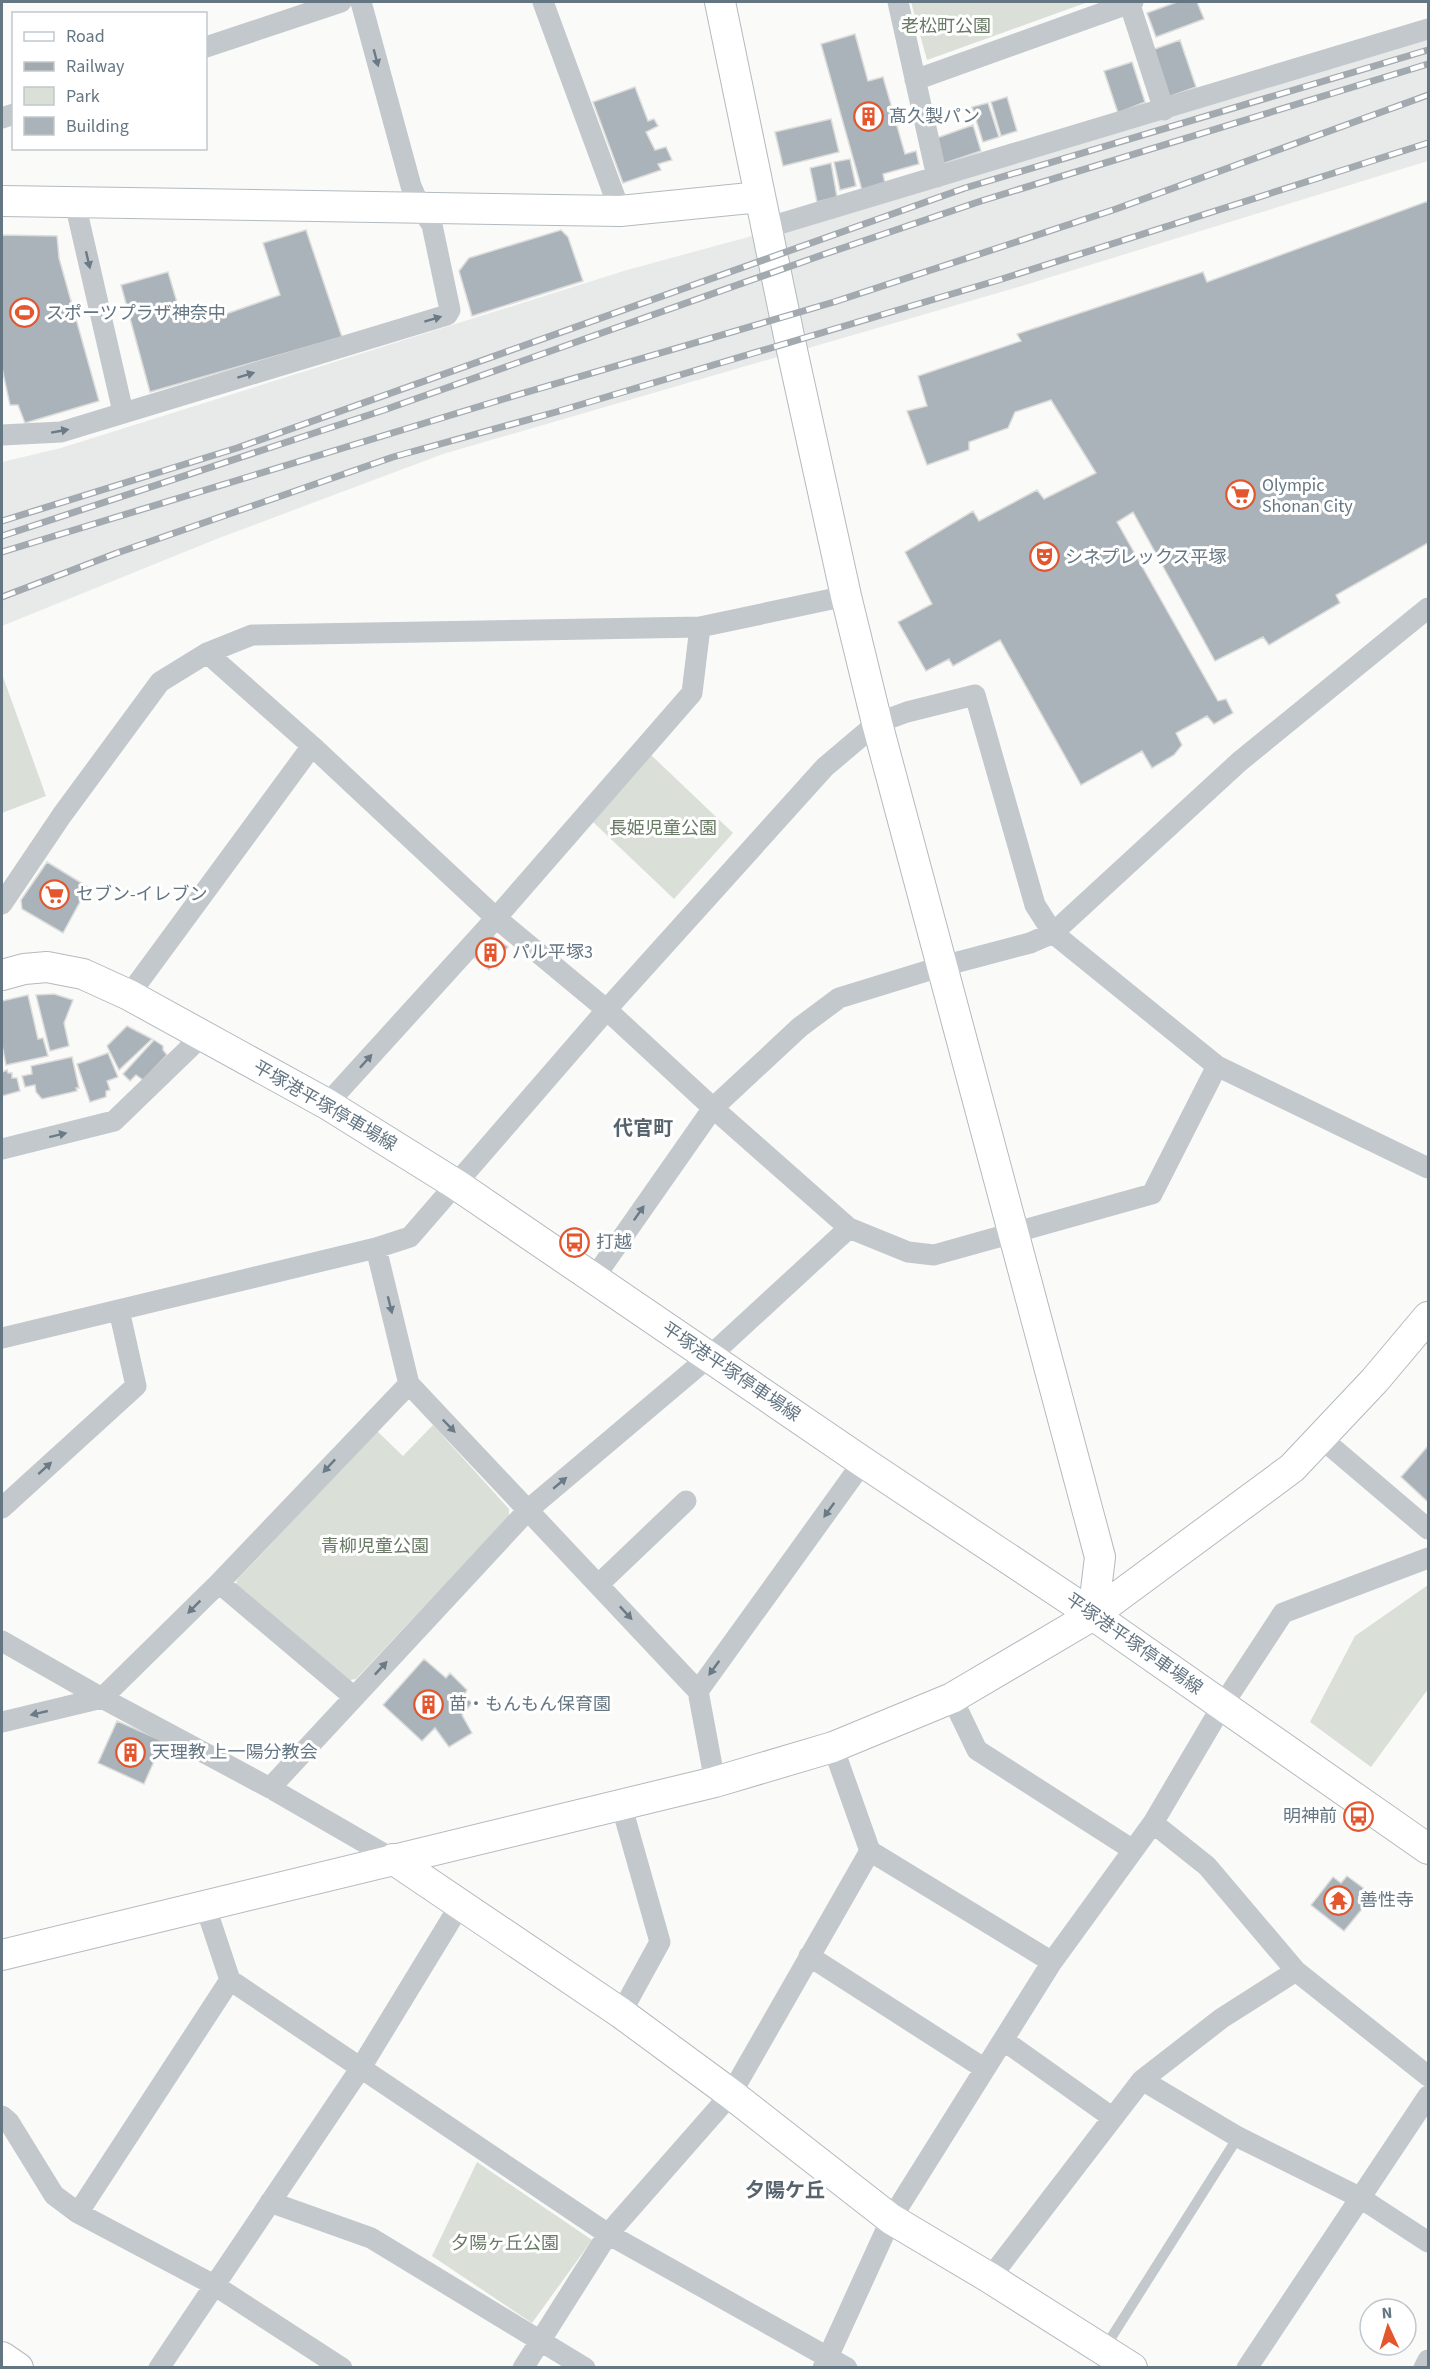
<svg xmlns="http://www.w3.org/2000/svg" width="1430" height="2369" font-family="'Source Sans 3','Noto Sans JP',sans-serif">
	<rect width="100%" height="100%" fill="#fafaf8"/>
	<path fill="#e8e9e9" d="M1428 38V161L1015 288 443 454 219 538 2 626V462L61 448 627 270 928 188Z"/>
	<path fill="#dadfd7" d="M911 2H1088L927 60Z
		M2 674 46 796 2 813Z
		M650 754 733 833 674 899 593 822Z
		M433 1425 509 1509V1516L356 1679 350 1680 236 1585 237 1580 377 1431 403 1456Z
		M1428 1585V1689L1371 1767 1310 1722 1355 1636Z
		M477 2162 592 2240 532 2323 432 2256Z"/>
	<path fill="#aab3b9" stroke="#dcdcda" stroke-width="1.5" d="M1177 2H1197L1204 19 1156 37 1147 13Z
		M855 34 868 81 883 77 905 154 916 151 919 164 883 174 885 183 862 190 821 44Z
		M1180 40 1196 87 1168 97 1152 50Z
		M1132 62 1145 102 1118 113 1104 71Z
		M635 87 648 121 654 119 658 126 646 132 655 150 666 147 672 160 658 164 661 170 623 183 593 102Z
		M1007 97 1017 131 1001 136 991 102Z
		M988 103 999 137 983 142 972 107Z
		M831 119 839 152 783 166 775 132Z
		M973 125 981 151 942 164 934 139Z
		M850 159 856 186 840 190 834 162Z
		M831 163 837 197 817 202 810 168Z
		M1428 201V543L1336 595 1340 603 1269 645 1263 637 1215 661 1133 512 1117 522 1218 701 1226 699 1233 713 1214 724 1207 716 1176 733 1182 745 1174 755 1152 768 1142 751 1081 785 1000 640 953 666 949 659 926 671 898 622 932 604 905 552 973 511 979 521 1037 490 1044 499 1096 473 1051 400 1015 412 1008 428 969 442V450L927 465 907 411 927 406 918 376 1021 341 1017 334 1203 272 1207 282Z
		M306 230 342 337 150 392 121 285 168 272 181 316 200 313 203 322 280 295 263 243Z
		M561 230 568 237 583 281 472 316 459 271 469 258Z
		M2 235 57 236 59 258 99 401 25 423 18 405H10L2 368Z
		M47 862 88 887 63 933 22 909 21 900Z
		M493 936 508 947 489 970 475 958Z
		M54 994 73 1000 64 1023 69 1046 50 1051 36 995Z
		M28 995 38 1039 43 1038 48 1056 6 1065 2 1045V1001Z
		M127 1026 152 1039 119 1070 107 1046Z
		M154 1040 163 1046V1050L167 1055 143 1080 136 1075 130 1081 123 1074Z
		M108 1053 118 1077 107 1081 110 1090 106 1091V1097L90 1102 77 1064Z
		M72 1057 79 1088H76L77 1091 42 1099 36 1092 35 1085 25 1087 22 1076 32 1074 31 1066Z
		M7 1070 8 1073H12V1078H17L20 1091 2 1096V1072Z
		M1428 1446V1502L1401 1477Z
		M424 1659 446 1678 450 1673 467 1690 464 1695 472 1703 462 1715 472 1733 449 1747 435 1728 422 1741 383 1705Z
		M117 1721 163 1741 144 1784 98 1763Z
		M1347 1876 1366 1890 1359 1897 1367 1903 1344 1931 1311 1905 1333 1877 1341 1883Z"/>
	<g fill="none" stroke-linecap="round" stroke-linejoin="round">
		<defs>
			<path id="secondary" d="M720 2 790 341 846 596 877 723 1100 1557 1093 1615
				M2 201 620 211 760 197
				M2 975 24 969 47 967 83 974 129 995 327 1104 457 1185 863 1462 1093 1615 1428 1849
				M393 1859 621 2013 731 2094 891 2219 990 2278 1132 2368
				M2 1955 715 1782 833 1747 952 1698 1093 1615 1292 1468 1375 1380 1428 1317
				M2 2357 18 2368"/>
		</defs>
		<use href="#secondary" stroke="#b3babf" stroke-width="32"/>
		<path stroke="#c3c8cc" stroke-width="10" d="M1104 2349 1238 2137"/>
		<path stroke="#c3c8cc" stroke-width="21" d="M543 2 620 211
			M898 2 937 177
			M1129 2 1164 110
			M206 47 341 2
			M915 80 1133 2
			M2 118 14 114
			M75 203 123 412
			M766 228 1428 29
			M2 435 61 432 447 315 450 310 432 225 420 207 411 186 361 2
			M207 653 312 746 496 918 607 1010 713 1108 849 1228 908 1252 934 1255 1152 1194 1217 1066
			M2 904 62 815 160 682 207 653 252 635 700 627 846 596
			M129 995 312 746
			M327 1104 496 918 692 693 700 627
			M2 1149 114 1121 202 1036
			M594 1278 713 1108 800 1027 839 998 943 966 1030 943 1053 933 1239 762 1428 608
			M2 1338 376 1248 410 1237 616 999 825 767 877 723 907 712 975 695 1035 905 1053 933 1217 1066 1428 1168
			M409 1384 698 1691 715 1782
			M1321 1438 1428 1529
			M2 1508 136 1386 119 1310
			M219 1583 354 1697
			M599 1584 686 1501
			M2 1641 102 1698 270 1788 393 1859
			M698 1691 863 1462
			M952 1698 977 1750 1133 1850
			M2 1722 102 1698 219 1583 409 1384 376 1248
			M270 1788 529 1509 710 1356 849 1228
			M1153 1823 1207 1866 1296 1971 1428 2076
			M870 1851 1052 1962
			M205 1905 230 1980 608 2234 847 2368
			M809 1956 985 2069
			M621 2013 660 1942 621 1804
			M1003 2040 1113 2118
			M1142 2080 1238 2137 1359 2197 1428 2242
			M2 2116 9 2122 54 2195 78 2213 214 2285 342 2368
			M270 2202 371 2238 585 2368
			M78 2213 230 1980
			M990 2278 1142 2080 1222 2018 1296 1971
			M159 2368 360 2069 460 1905
			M523 2368 608 2234 731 2094 870 1851 833 1747
			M823 2368 891 2219 1052 1962 1153 1823 1222 1706 1283 1613 1428 1558
			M1247 2368 1428 2096
			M1424 2368 1428 2360"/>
		<use href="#secondary" stroke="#fff" stroke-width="30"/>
		<defs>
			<path id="rail" d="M2 521 237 448 965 188 1428 50
				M2 536 384 410 825 254 981 201 1428 64
				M2 552 507 398 834 302 1116 209 1428 95
				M2 597 117 553 393 457 556 412 1002 279 1428 143"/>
		</defs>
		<use href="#rail" stroke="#a2aab0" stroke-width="7"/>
		<use href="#rail" stroke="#fff" stroke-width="4.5" stroke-dasharray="14" stroke-linecap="butt"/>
	</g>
	<defs><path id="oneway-solid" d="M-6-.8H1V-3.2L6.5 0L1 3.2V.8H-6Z" transform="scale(1.5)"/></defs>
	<g fill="#6a7a87">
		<use href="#oneway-solid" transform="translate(376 58) rotate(75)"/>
		<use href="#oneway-solid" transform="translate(88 260) rotate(77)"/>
		<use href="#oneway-solid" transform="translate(433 319) rotate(-17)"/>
		<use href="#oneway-solid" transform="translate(246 375) rotate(-17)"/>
		<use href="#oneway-solid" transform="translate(60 431) rotate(-10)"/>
		<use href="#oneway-solid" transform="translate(366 1061) rotate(-48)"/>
		<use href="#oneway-solid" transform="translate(58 1135) rotate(-14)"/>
		<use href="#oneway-solid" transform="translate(639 1213) rotate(-55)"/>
		<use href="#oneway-solid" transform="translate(390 1305) rotate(76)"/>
		<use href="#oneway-solid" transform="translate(449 1426) rotate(46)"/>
		<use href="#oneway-solid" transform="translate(329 1466) rotate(133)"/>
		<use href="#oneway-solid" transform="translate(45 1468) rotate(-42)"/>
		<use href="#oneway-solid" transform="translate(560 1483) rotate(-40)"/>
		<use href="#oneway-solid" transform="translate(829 1510) rotate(126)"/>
		<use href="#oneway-solid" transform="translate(194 1607) rotate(135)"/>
		<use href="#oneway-solid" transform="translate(626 1613) rotate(47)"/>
		<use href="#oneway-solid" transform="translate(381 1668) rotate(-47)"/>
		<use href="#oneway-solid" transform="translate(714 1668) rotate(126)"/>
		<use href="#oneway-solid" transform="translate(39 1713) rotate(167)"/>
	</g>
	<defs>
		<symbol id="building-ring" viewBox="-11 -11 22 22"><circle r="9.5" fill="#fff" stroke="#e4572e" stroke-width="1.5"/><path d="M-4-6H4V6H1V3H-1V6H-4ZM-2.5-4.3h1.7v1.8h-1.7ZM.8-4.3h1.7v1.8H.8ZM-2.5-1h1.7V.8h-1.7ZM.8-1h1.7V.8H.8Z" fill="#e4572e"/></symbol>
		<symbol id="stadium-ring" viewBox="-11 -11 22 22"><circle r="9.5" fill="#fff" stroke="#e4572e" stroke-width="1.5"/><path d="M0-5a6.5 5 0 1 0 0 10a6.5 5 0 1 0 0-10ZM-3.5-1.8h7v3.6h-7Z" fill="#e4572e"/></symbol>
		<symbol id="supermarket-ring" viewBox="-11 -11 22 22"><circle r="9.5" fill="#fff" stroke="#e4572e" stroke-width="1.5"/><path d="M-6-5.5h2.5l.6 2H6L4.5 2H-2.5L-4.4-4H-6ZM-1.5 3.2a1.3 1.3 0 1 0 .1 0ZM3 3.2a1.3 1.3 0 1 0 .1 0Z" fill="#e4572e"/></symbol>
		<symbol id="theatre-ring" viewBox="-11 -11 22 22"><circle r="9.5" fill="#fff" stroke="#e4572e" stroke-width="1.5"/><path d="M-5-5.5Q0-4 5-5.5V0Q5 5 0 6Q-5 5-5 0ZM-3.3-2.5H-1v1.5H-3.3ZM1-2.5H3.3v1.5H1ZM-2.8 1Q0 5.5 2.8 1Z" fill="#e4572e"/></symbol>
		<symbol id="bus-ring" viewBox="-11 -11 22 22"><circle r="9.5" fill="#fff" stroke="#e4572e" stroke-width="1.5"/><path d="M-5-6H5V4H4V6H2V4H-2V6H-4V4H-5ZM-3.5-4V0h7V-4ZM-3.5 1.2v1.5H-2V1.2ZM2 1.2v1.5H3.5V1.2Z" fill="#e4572e"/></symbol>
		<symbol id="temple-ring" viewBox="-11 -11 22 22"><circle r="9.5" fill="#fff" stroke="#e4572e" stroke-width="1.5"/><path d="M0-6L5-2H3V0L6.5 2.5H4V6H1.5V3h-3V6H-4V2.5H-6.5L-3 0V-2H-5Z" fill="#e4572e"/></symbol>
	</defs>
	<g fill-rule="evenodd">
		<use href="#building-ring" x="852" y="100" width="33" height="33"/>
		<use href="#stadium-ring" x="8" y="296" width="33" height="33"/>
		<use href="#supermarket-ring" x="1224" y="478" width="33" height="33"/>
		<use href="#theatre-ring" x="1028" y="540" width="33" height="33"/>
		<use href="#supermarket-ring" x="38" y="878" width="33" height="33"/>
		<use href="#building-ring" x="474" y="936" width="33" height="33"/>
		<use href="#bus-ring" x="558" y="1226" width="33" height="33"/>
		<use href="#building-ring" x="412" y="1688" width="33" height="33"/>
		<use href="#building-ring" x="114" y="1736" width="33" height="33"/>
		<use href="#bus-ring" x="1342" y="1800" width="33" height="33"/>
		<use href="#temple-ring" x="1322" y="1884" width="33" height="33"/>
	</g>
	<g text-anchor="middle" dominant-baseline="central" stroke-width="6" stroke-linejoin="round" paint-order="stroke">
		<g font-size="18" fill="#687a64" stroke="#fff">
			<text x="946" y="26">老松町公園</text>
			<text x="663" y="828">長姫児童公園</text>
			<text x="375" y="1546">青柳児童公園</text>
			<text x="505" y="2243">夕陽ヶ丘公園</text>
		</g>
		<g font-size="18" fill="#657683" stroke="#fff" text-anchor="start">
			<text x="889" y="116">髙久製パン</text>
			<text x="46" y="313">スポーツプラザ神奈中</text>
			<text x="1262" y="485">Olympic<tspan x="1262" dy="21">Shonan City</tspan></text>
			<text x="1065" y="557">シネプレックス平塚</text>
			<text x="76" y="894">セブン-イレブン</text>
			<text x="512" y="952">パル平塚3</text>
			<text x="596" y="1242">打越</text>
			<text x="449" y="1704">苗・もんもん保育園</text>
			<text x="152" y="1752">天理教 上一陽分教会</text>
			<text x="1337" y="1816" text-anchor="end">明神前</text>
			<text x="1360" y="1900">善性寺</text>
		</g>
		<g font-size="18" fill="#657683" stroke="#fff">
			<text transform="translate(325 1106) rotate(30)">平塚港平塚停車場線</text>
			<text transform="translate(731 1372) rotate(34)">平塚港平塚停車場線</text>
			<text transform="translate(1134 1644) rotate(35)">平塚港平塚停車場線</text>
		</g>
		<g font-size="20" font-weight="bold" fill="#57646e" stroke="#fff">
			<text x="643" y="1129">代官町</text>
			<text x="785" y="2191">夕陽ケ丘</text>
		</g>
	</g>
	<rect width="1430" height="2369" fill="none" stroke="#657683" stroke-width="6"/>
	<rect x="12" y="12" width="195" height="138" fill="#ffffff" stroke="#c1c8cd" stroke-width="1.5"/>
	<rect x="24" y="32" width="30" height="9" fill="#ffffff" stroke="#c1c8cd" stroke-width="1.5"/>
	<text x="66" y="42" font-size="18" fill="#657683">Road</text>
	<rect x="24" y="62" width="30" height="9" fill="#a2aab0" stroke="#c1c8cd" stroke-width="1.5"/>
	<text x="66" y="72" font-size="18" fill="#657683">Railway</text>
	<rect x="24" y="87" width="30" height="18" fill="#dadfd7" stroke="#c1c8cd" stroke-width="1.5"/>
	<text x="66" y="102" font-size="18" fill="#657683">Park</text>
	<rect x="24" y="117" width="30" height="18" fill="#aab3b9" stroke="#c1c8cd" stroke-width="1.5"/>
	<text x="66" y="132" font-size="18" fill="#657683">Building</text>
	<g transform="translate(1388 2327) rotate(356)"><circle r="28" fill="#ffffff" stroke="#c1c8cd" stroke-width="1.5"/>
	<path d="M0-4.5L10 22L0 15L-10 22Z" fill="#e4572e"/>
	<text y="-9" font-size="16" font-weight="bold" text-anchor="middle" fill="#657683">N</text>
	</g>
</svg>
